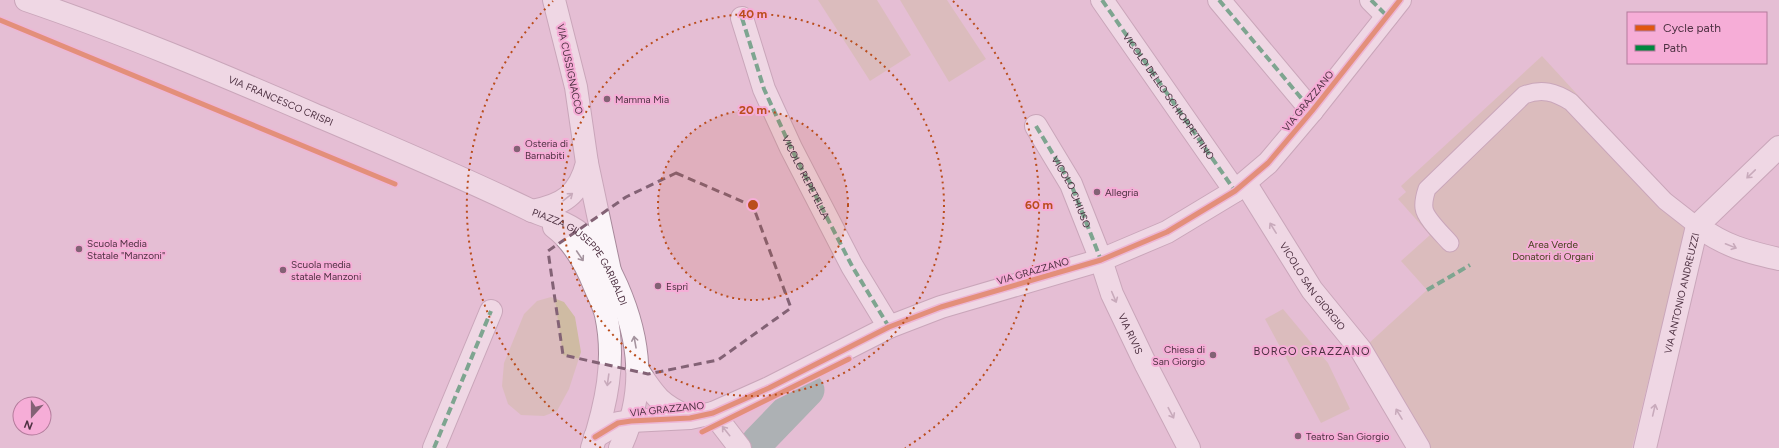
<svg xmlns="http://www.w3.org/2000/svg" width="1779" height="448" font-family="Figtree,sans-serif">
	<rect width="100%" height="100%" fill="#e5bed4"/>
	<path fill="#cfbba3" d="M818 0H877L911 55 870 81Z
		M900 0H947L986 59 949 82Z
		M1542 56 1631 153 1684 207V235L1632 448H1430L1368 344 1427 290 1401 261 1430 235 1398 199 1406 192 1401 186Z
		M551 297 564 302 575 317 581 352 569 389 557 411 544 416 521 415 508 404 502 386 504 363 524 314 537 301Z
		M1283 309 1328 363 1350 409 1321 423 1265 319Z"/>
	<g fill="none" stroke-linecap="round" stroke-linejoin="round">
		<path stroke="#68a28e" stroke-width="33" d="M758 442 808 390"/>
		<defs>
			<path id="service" d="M1450 243C1443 235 1425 218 1424 208 1423 201 1425 195 1427 189L1524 95C1542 88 1555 92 1571 102L1665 201 1697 226"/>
			<path id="pedestrian" d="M434 448 491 311"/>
			<g id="minor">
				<path d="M1102 0 1235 191"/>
				<path d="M1219 0 1312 111"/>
				<path d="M1371 0 1387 16"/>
				<path id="s1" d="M742 18 764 89 791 148 852 266 889 327"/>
				<path id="s2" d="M1036 126 1071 184 1101 260 1112 294 1146 365 1189 448"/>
				<path d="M587 163 610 271"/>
				<path id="s3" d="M1246 184 1312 290 1361 350 1419 448"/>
				<path d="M532 211C563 205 579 195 587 163L576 87 554 0"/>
				<path d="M1697 226C1727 247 1745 251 1779 259"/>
				<path d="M637 369C654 395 660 405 689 417"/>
				<path d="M713 413 740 448"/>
				<path d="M595 437 618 423 631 421 690 418 713 413 769 388 889 327 941 307 1101 260 1167 232 1235 191 1268 163 1312 111 1400 0"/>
				<path id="s4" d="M1645 448 1697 226 1779 147"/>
			</g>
			<g id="tertiary">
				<path id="s5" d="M26 0C123 33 218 73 313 114 386 145 460 176 532 211 551 218 571 224 586 238 601 250 609 269 617 286 641 341 646 393 620 448"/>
				<path d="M554 227C574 242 586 264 595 287 599 296 604 306 606 315 616 361 606 405 592 448"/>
			</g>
		</defs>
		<use href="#service" stroke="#a78a9b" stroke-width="19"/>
		<use href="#pedestrian" stroke="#a78a9b" stroke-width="24"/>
		<use href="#minor" stroke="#a78a9b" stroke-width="24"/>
		<use href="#tertiary" stroke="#a78a9b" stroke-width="24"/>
		<use href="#service" stroke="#fbf5f9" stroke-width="17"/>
		<use href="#pedestrian" stroke="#fbf5f9" stroke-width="22"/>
		<use href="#minor" stroke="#fbf5f9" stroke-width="22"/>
		<use href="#tertiary" stroke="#fbf5f9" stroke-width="22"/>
		<g stroke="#00873e" stroke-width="4" stroke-dasharray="8 4" stroke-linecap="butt">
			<path id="s6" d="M1102 0 1235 191"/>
			<path d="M1219 0 1312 111"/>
			<path d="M1371 0 1387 16"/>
			<path d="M742 18 764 89 791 148 852 266 889 327"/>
			<path id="s7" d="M1036 126 1071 184 1101 260"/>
			<path d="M1427 290 1470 265"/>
			<path d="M434 448 491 311"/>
		</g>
		<defs>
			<path id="cycleway" d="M0 20 395 184
				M702 432 849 359
				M595 437 618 423 631 421 690 418 713 413 769 388 889 327 941 307 1101 260 1167 232 1235 191 1268 163 1312 111 1400 0"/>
		</defs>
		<use href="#cycleway" stroke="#f6add7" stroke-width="8"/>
		<use href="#cycleway" stroke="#e0570f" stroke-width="5"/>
	</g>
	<defs><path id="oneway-shaft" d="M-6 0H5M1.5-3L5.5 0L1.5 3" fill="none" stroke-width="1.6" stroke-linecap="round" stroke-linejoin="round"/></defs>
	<g stroke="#a4939e">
		<use href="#oneway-shaft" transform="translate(1751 174) rotate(136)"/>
		<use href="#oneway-shaft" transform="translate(568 197) rotate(-38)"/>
		<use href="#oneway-shaft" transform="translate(1273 228) rotate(-122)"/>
		<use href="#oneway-shaft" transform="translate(1731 246) rotate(22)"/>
		<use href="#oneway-shaft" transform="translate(580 256) rotate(56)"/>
		<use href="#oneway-shaft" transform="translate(1114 297) rotate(67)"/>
		<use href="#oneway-shaft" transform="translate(635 342) rotate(-100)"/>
		<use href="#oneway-shaft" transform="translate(608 380) rotate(98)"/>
		<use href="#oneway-shaft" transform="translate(1654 410) rotate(-77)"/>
		<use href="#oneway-shaft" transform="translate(1171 413) rotate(62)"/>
		<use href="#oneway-shaft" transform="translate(1399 414) rotate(-121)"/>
		<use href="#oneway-shaft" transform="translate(726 431) rotate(-129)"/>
	</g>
	<path d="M0 0H1779V448H0ZM676 173 753 206 791 308 718 360 648 374 563 355 548 251 626 197Z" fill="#e5bed4" fill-opacity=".55" fill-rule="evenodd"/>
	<path fill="none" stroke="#836275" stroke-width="3" stroke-dasharray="8 5" stroke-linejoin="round" d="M676 173 753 206 791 308 718 360 648 374 563 355 548 251 626 197Z"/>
	<circle cx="753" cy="205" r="95" fill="#ba4d1c" fill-opacity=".12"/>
	<g fill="none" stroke="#ba4d1c" stroke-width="2" stroke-dasharray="2 4">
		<circle cx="753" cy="205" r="95"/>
		<circle cx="753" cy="205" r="191"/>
		<path d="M601 448A286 286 0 0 1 553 1M953 1A286 286 0 0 1 905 448"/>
	</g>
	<g fill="#836275" stroke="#f6add7" stroke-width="1.5">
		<circle cx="607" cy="99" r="4"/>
		<circle cx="517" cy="149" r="4"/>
		<circle cx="1097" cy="192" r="4"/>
		<circle cx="79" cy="249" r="4"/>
		<circle cx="283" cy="270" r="4"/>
		<circle cx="658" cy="286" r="4"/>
		<circle cx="1213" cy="355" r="4"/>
		<circle cx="1298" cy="436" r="4"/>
	</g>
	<g text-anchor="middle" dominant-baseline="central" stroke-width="4" stroke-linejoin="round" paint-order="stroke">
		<g font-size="10" fill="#4e3142" stroke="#f6add7">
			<text transform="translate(570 69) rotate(78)">VIA CUSSIGNACCO</text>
			<text stroke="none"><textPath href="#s6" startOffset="117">VICOLO DELLO SCHIOPPETTINO</textPath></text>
			<text stroke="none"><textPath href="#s5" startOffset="274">VIA FRANCESCO CRISPI</textPath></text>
			<text transform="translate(1308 101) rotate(-51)">VIA GRAZZANO</text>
			<text stroke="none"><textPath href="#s1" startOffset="172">VICOLO REPETELLA</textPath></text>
			<text stroke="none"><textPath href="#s7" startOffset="75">VICOLO CHIUSO</textPath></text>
			<text stroke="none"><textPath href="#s5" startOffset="618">PIAZZA GIUSEPPE GARIBALDI</textPath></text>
			<text transform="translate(1033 271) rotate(-16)">VIA GRAZZANO</text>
			<text stroke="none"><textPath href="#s3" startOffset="122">VICOLO SAN GIORGIO</textPath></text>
			<text stroke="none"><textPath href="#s4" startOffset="159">VIA ANTONIO ANDREUZZI</textPath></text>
			<text stroke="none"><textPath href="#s2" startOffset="229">VIA RIVIS</textPath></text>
			<text transform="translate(667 409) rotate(-6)">VIA GRAZZANO</text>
		</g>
		<g font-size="10" fill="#4e3142" stroke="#f6add7" text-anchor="start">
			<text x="615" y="99">Mamma Mia</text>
			<text x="525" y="143">Osteria di<tspan x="525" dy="12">Barnabiti</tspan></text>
			<text x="1105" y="192">Allegria</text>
			<text x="87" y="243">Scuola Media<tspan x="87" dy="12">Statale "Manzoni"</tspan></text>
			<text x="291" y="264">Scuola media<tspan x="291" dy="12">statale Manzoni</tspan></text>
			<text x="666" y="286">Esprì</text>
			<text x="1205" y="349" text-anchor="end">Chiesa di<tspan x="1205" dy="12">San Giorgio</tspan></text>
			<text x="1306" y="436">Teatro San Giorgio</text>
		</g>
		<g font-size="10" fill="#45421d" stroke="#f6add7">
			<text x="1553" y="244">Area Verde<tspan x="1553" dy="12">Donatori di Organi</tspan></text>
		</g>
		<g font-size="11" letter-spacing="1" fill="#4e3142" stroke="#f6add7">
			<text x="1312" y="351">BORGO GRAZZANO</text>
		</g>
	</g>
	<circle cx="753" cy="205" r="6" fill="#ba4d1c" stroke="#f6add7" stroke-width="2"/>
	<g font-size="12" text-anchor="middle" font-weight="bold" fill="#ba4d1c" stroke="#f6add7" stroke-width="4" stroke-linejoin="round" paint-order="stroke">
		<text x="753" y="18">40 m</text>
		<text x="753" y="114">20 m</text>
		<text x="1039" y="209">60 m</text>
	</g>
	<rect x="1627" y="12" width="140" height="52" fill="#f6add7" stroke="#b37b9b"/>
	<rect x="1635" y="25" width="20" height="6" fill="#e0570f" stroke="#b37b9b"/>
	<text x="1663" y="32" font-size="12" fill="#4e3142">Cycle path</text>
	<rect x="1635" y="45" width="20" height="6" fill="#00873e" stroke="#b37b9b"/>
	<text x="1663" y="52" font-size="12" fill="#4e3142">Path</text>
	<g transform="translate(32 416) rotate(201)"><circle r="19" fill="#f6add7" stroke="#b37b9b"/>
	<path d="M0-3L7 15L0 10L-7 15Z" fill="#836275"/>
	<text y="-6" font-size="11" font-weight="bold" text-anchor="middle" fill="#4e3142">N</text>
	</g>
</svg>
